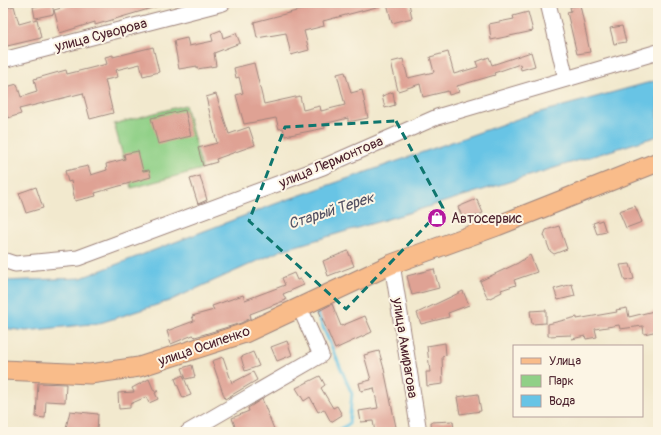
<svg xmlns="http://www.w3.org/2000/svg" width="661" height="435" font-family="Pangolin,sans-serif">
	<rect width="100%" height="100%" fill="#fcf5e5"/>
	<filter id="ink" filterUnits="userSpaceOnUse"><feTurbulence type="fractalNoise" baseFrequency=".025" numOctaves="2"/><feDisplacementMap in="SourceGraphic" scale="8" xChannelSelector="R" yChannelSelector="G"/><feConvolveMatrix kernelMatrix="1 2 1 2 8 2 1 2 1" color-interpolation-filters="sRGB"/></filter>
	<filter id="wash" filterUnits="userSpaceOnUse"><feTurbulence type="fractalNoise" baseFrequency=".012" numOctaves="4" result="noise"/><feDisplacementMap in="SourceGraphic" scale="16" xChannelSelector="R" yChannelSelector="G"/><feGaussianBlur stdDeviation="0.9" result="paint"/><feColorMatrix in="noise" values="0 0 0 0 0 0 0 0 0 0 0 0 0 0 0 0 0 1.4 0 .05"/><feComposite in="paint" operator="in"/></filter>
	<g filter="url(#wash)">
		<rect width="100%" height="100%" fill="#f2e9ce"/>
		<path fill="#90d087" stroke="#6d7859" d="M185 105 202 169 132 188 114 124Z"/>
		<path fill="#67c4e5" stroke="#587288" d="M658 80V136L408 213 282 250 169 301 100 323 26 331 3 328V281L81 278 275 204 523 117Z"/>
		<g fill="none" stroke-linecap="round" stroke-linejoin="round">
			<path stroke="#67c4e5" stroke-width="3" d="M316 311 352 394 349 424 334 432"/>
		</g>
		<g id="blocks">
			<path fill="#dfa294" d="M52 3 54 14 35 18 33 7Z
				M80 3H161L162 5 95 25V22L60 33 54 10Z
				M327 3H380V6L323 21 324 26 304 31 309 50 291 55 286 33 257 38 254 22Z
				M387 3H409L412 18 392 23Z
				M580 5 590 52 577 54 567 12 571 11 570 7Z
				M14 6 19 24 37 19 41 38 3 47V9Z
				M528 12 533 31 491 40 489 24 514 19 513 16Z
				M622 26 626 42 614 44 610 28Z
				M221 30 223 38 236 33 240 43 214 53 216 66 197 69V66L179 69 174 41 187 38 189 46 213 41 211 34Z
				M153 47 159 72 143 76 140 64 116 70 118 77 105 80 113 113 90 119 83 93 19 109 21 114 8 118 4 107 6 106 3 88 17 84 21 97 37 92 34 79 66 70 67 74 107 64 105 57 113 55V57Z
				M448 52 454 74 478 67 476 62 489 57 492 65 531 52 535 66 521 70 520 64 494 73 495 75 457 86 459 92 449 95 448 91 423 97 420 84 398 91 391 62 403 59 408 78 434 72 430 57Z
				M254 63 264 104 300 96 303 110 320 106 321 111 345 105 337 74 345 72 351 93 362 90 368 118 348 122V118L324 124 325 128 285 136 283 128 279 129 276 118 244 124 236 95 243 93 239 77 236 78 234 68Z
				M393 92 395 105 385 108 382 96Z
				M216 94 229 134 249 127 255 145 216 159 217 162 203 166 198 148 217 143 206 97Z
				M185 110 191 136 158 144 151 118Z
				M138 151 143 171 149 170 151 177 95 193 96 196 75 201 71 181 68 182 65 171 88 166 91 175 107 170 106 164 125 159 124 154Z
				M200 176 207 200 198 204 190 179Z
				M36 187 43 208 26 213 19 193Z
				M477 199 483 213 464 221 458 207Z
				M635 206 642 222 626 228 619 211Z
				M602 220 606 232 597 234 593 223Z
				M559 226 567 249 554 254 550 251 544 235 546 230Z
				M348 251 354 266 328 276 323 261Z
				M530 255 537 272 514 280 516 285 501 290 502 292 488 299 480 281 518 263Z
				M630 264 634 279 625 281 620 265Z
				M434 269 439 288 412 295 407 276Z
				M294 273 297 280 301 279 304 285 283 294 286 300 250 314 251 318 241 323 195 337 193 335 171 344 167 331 194 321 192 316 214 310 212 306 243 295 245 300 285 285 282 278Z
				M572 284 575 296 558 300 554 289Z
				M463 291 469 305 448 313 449 317 421 324 417 313Z
				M332 304 341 326 365 316 372 332 335 349 319 311Z
				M627 308 629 317 658 310V331L644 334 643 326 620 329 619 325 595 329 597 337 586 339 585 336 572 339 571 335 548 336V324L577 317V319L617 312 616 310Z
				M546 310V323L532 324 530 311Z
				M287 341 292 355 277 361 271 347Z
				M445 343 446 355 442 356 443 384 427 386 426 372H430L427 346Z
				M379 351 384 369 397 432H375L373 421 361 422 359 411 378 408 374 388 361 391 359 383 371 380 364 355Z
				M253 352 259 366 245 371 241 357Z
				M223 357 232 383 253 372 257 380 225 399 212 361Z
				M192 365 195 377 186 379 182 368Z
				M183 375 191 395 183 398 175 379Z
				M320 376 325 385 321 388 333 408 337 406 342 415 331 422 324 409 318 412 310 397 304 401 296 388Z
				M149 379 154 391H158L155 393 158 399 149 403 146 397 130 404V408L119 409 118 393 134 392 132 388Z
				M38 383 66 384 65 402 46 401 45 418 36 417Z
				M478 394 481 411 460 414 457 397Z
				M262 399 274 429 266 432H237L232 418 249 411 248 408Z
				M70 411 98 414 97 431 66 428Z
				M453 421 454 431 432 432 431 422Z"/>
		</g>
	</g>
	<g filter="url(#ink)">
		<use href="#blocks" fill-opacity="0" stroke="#9e847c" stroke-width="1"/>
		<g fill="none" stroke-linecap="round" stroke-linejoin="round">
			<defs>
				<path id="minor" d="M548 3 566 79
					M3 60 223 3
					M3 260 15 264 78 258 323 167 437 117 658 52
					M392 264 419 432
					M188 432 321 355 300 308"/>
				<path id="major" d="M3 370 90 374 139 367 245 333 392 264 497 226 658 162"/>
			</defs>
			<use href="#minor" stroke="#9e847c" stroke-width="17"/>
			<use href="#major" stroke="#9e847c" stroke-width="21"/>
			<use href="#minor" stroke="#fff" stroke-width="15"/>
			<use href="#major" stroke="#f9bc8a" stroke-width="19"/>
		</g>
	</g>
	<path fill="none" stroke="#0f766e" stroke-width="3" stroke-dasharray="8 5" stroke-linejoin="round" d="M396 121 443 208 346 309 249 221 285 127Z"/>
	<defs>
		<symbol id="shop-disc" viewBox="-11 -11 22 22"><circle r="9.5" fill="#b5179e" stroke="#fcf5e5"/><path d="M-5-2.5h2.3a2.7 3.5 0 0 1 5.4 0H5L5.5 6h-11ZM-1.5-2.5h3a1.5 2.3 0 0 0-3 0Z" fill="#fff"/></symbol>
	</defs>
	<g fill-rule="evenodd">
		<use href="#shop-disc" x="426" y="207" width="22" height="22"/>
	</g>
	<g text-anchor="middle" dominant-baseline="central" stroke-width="4" stroke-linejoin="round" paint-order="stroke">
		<g font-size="14" fill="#4a1f2b" stroke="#fcf5e5">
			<text transform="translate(101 35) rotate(-15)">улица Суворова</text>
			<text transform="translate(331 162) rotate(-23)">улица Лермонтова</text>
			<text transform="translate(204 346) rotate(-19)">улица Осипенко</text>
			<text transform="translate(405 348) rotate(81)">улица Амирагова</text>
		</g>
		<g font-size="14" fill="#4a1f2b" stroke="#fcf5e5" text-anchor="start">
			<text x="451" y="218">Автосервис</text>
		</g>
		<g font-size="15" font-style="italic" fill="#535163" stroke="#fcf5e5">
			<text transform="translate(331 211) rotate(-18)">Старый Терек</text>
		</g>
	</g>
	<rect width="661" height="435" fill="none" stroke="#fcf5e5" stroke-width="16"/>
	<rect x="513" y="345" width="130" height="72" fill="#fcf5e5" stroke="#b59f9b"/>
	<rect x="521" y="358" width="20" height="6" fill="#f9bc8a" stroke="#b59f9b"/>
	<text x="549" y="365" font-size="12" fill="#4a1f2b">Улица</text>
	<rect x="521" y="375" width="20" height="12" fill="#90d087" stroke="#b59f9b"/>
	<text x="549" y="385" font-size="12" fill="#4a1f2b">Парк</text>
	<rect x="521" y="395" width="20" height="12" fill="#67c4e5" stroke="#b59f9b"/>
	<text x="549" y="405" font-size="12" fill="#4a1f2b">Вода</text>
</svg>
